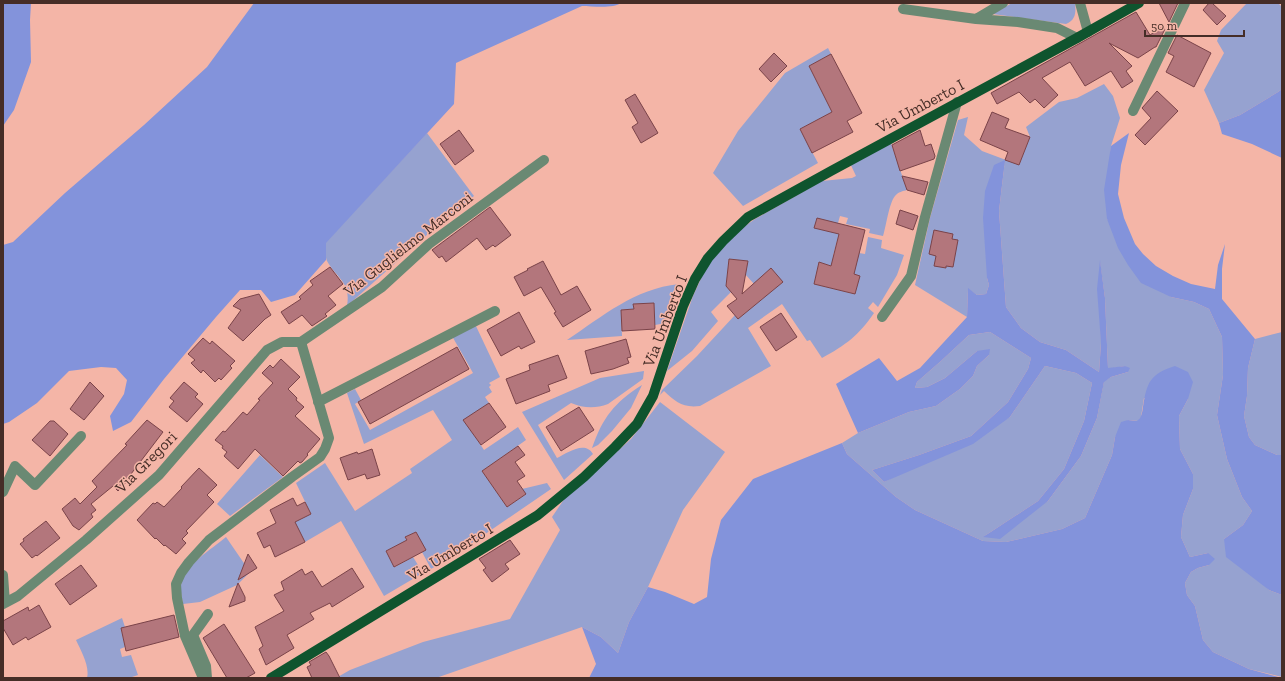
<svg xmlns="http://www.w3.org/2000/svg" width="1285" height="681" font-family="'Zilla Slab',serif">
	<rect width="100%" height="100%" fill="#f4b5a7"/>
	<path fill="#96a2d0" d="M1012 3H1075C1076 12 1076 20 1066 24L993 14Z
		M1247 3H1278L1282 7V89L1278 92 1240 115 1219 123 1204 90 1224 53 1217 41 1221 30Z
		M828 48 831 54 809 66 832 112 800 129 818 163 743 206 713 173 738 131 785 73Z
		M1104 84 1113 96 1120 118 1111 146 1107 219 1171 297 1194 302 1209 309 1222 337 1223 375 1217 415 1227 459 1242 497 1252 511 1243 525 1224 539 1269 590 1282 595V677L1249 669 1213 652 1203 640 1195 606 1187 595 1185 583 1191 572 1198 568 1209 565 1208 553 1190 557 1181 537 1183 515 1193 489V474L1180 449 1179 416 1188 399 1144 398 1141 417 1138 421 1128 420 1115 437 1112 455 1085 518 1062 529 1006 542 983 541 915 510 896 497 847 454 842 443 858 433 909 412 936 406 960 389 973 376 977 366 989 355 977 351 945 378 927 387 915 388 917 382 941 361 969 335 990 332 1031 358 1028 369 1008 402 971 436 919 455 872 470 884 482 1010 417 1045 366 1076 373 1092 383 1084 421 1064 469 1038 501 983 537 1048 501 1081 456 1097 418 1104 381 1111 377 1128 372 1125 366 1108 369 1105 298 1100 262 1101 343 1099 372 1066 350 1040 342 1021 328 1006 307 999 211 1005 160 987 278 989 285 986 294 977 295 968 289 967 317 915 285 930 218 958 120 968 117 964 135 982 151 1019 165 1030 137 1026 127 1059 102 1077 98Z
		M427 133 474 196 447 217 347 306C351 282 338 280 327 261 325 257 326 248 325 243Z
		M890 140 907 190C903 191 898 192 895 196 889 203 886 227 883 236L869 233 870 229 846 224 848 218 840 216 838 223 839 234 833 256 835 257 833 266 819 263 814 284 855 294 860 276 854 274 859 253 865 254 868 237 882 240 881 248 904 255 897 275 878 307 873 302 868 308 874 313C859 335 846 345 822 358L810 340 807 341 782 304 748 328 771 366 700 406C682 408 676 402 664 391L660 395 662 390 697 356 735 315 738 319 782 282 771 268 754 284 745 274 748 261 729 259 726 286 731 292 711 312 718 321 692 351 667 371 693 296 704 272 714 254 741 229 755 219 822 181 852 178 856 176 849 161Z
		M679 284 666 323 655 325 654 303 634 304V309L621 310 622 336 567 340C603 316 634 289 679 284Z
		M475 324 500 377 489 383 491 385 489 387 492 392 485 397 489 403 464 420 484 450 518 427 526 440 482 471 507 507 525 495 522 489 547 483 551 489 462 550 431 569 422 552 425 550 416 532 405 537 407 540 386 551 395 567 413 557 423 573 384 596 341 521 305 542 298 529 290 524 311 514 296 483 325 463 355 511 412 473 410 469 452 440 433 410 364 444 347 393 355 389 361 400 355 404 370 430 473 373 452 336Z
		M1282 332V455H1277L1255 445 1249 437 1244 416 1247 396 1248 368 1255 339Z
		M644 371 643 379 608 404C595 409 583 408 571 403L538 425 557 458C567 453 585 440 593 454L564 480 522 412 600 378Z
		M642 385 631 408 612 431 598 445 592 448C603 417 614 403 642 385Z
		M660 402 725 452 683 510 648 587 629 622 618 653 601 637 582 627 436 678H336L350 670 423 642 510 619 560 530 552 517 565 498 631 439Z
		M260 455 283 477 230 516 217 504Z
		M226 537 250 572 237 585 200 602 183 604C182 598 180 591 181 585 183 566 212 549 226 537Z
		M122 618 125 627 121 629 125 647 120 649 122 657 131 655 138 675 129 678H87C90 666 81 651 76 640Z"/>
	<path fill="#8393db" d="M3 3H31L30 20 31 62 14 110 3 126Z
		M254 3H621C613 9 592 6 582 6L456 63 454 104 326 243V260L295 295 271 302 261 290H240L216 317 164 379 131 422 113 431 110 416 124 394 127 380 116 368 101 367 69 371 37 403 9 422 3 424V245L13 242 65 193 144 125 207 67Z
		M1282 89V158L1252 144 1222 134 1219 123 1240 115 1278 92Z
		M1129 133 1121 165 1118 194 1124 218 1135 244 1143 254 1156 266 1173 276 1191 284 1215 289 1218 265 1225 244 1222 269V299L1255 339 1248 368 1247 396 1244 416 1249 437 1255 445 1277 455H1282V595L1269 590 1226 557 1224 539 1243 525 1252 511 1242 497 1227 459 1217 415 1223 375 1222 337 1209 309 1194 302 1171 297 1141 283 1128 265 1118 248 1107 219 1104 190 1111 146Z
		M1005 160 999 211 1006 307 1021 328 1040 342 1066 350 1099 372 1101 343 1097 289 1100 260 1105 298 1108 368 1125 366 1130 368 1128 372 1111 377 1104 382 1097 418 1081 456 1048 501 1000 539 983 537 1038 501 1064 469 1084 421 1092 383 1076 373 1045 366 1010 417 973 444 884 482 872 470 919 455 971 436 1008 402 1028 369 1031 358 990 332 969 335 941 361 917 382 915 388 927 387 945 378 977 351 990 349 989 355 977 366 973 376 960 389 936 406 909 412 858 433 836 384 879 358 897 381 920 368 967 317 968 288 977 295 986 294 989 285 987 278 983 218 985 191 994 165Z
		M1175 366 1188 372 1193 382 1188 399 1179 416 1180 449 1193 474V489L1183 515 1181 537 1190 557 1208 553 1215 559 1209 565 1198 568 1191 572 1185 583 1187 595 1195 606 1203 640 1213 652 1249 669 1282 678H589L596 664 582 627 601 637 618 653 629 622 648 587 665 592 694 604 707 597 711 559 721 520 753 479 842 443 847 454 896 497 915 510 983 541 1006 542 1062 529 1085 518 1112 455 1115 437 1121 422 1128 420 1137 421C1142 417 1142 413 1143 407 1147 382 1150 374 1175 366Z"/>
	<path fill="#b3767c" stroke="#7a4349" d="M1159 3H1178L1169 22Z
		M1209 3H1212L1226 16 1217 25 1203 10Z
		M1136 12 1150 35 1162 27 1165 29 1156 47H1155L1138 58 1109 43 1132 66 1126 71 1133 81 1122 88 1111 71 1085 86 1070 62 1042 78 1058 95 1044 108 1035 99 1030 103 1019 92 997 104 991 93Z
		M1177 35 1211 53 1194 87 1166 72 1174 56 1168 53Z
		M774 53 787 66 771 82 759 69Z
		M831 54 862 113 847 121 853 132 812 153 800 129 832 112 809 66Z
		M1157 91 1178 111 1145 145 1135 135 1151 118 1142 108Z
		M635 94 658 133 641 143 632 127 638 123 625 100Z
		M992 112 1009 119 1005 128 1030 137 1019 165 1005 160 1008 152 980 140Z
		M459 130 474 151 455 165 440 144Z
		M920 130 925 146 931 144 935 156 934 159 900 171 892 145Z
		M902 176 928 182 924 195 907 190Z
		M490 207 511 235 495 247 493 245 486 250 477 238 446 262 442 256 439 258 432 250Z
		M900 210 918 216 913 230 896 224Z
		M817 218 865 230 854 274 860 276 855 294 814 284 819 262 831 266 839 234 814 228Z
		M934 230 953 234 952 239 958 240 953 267 946 266V268L934 266 936 256 929 254Z
		M729 259 748 261 742 294 771 268 783 282 738 319 727 306 737 299 726 286Z
		M543 261 561 295 577 286 591 310 563 327 554 313 556 312 541 287 524 296 514 277 528 270 527 269Z
		M330 267 343 284 328 296 336 305 325 314 327 316 312 326 302 315 289 324 281 312 301 299 299 297 313 285 310 281Z
		M259 294 271 315 265 319 243 341 228 328 241 310 233 306 240 299Z
		M654 303 655 329 622 331 621 310 634 309 633 304Z
		M519 312 535 342 521 349 519 346 501 356 487 330Z
		M781 313 797 337 776 351 760 327Z
		M203 338 210 344 212 341 235 361 230 366 232 368 221 380 219 378 215 382 203 370 201 373 191 363 195 360 188 354Z
		M626 339 631 357 627 358 629 363 613 369 591 374 585 351Z
		M457 347 469 369 370 424 358 402Z
		M558 355 567 378 548 385 550 391 516 404 506 379 530 370 529 365Z
		M281 359 300 377 288 389 297 398 296 400 304 407 295 416 320 439 307 454 308 455 302 462 300 463 298 461 283 476 255 449 238 469 224 456 227 452 222 448 223 446 215 440 223 431 225 432 243 412 247 415 260 400 258 399 273 383 262 373 270 365 273 368Z
		M90 382 104 396 84 420 70 409Z
		M184 382 198 394 195 397 203 404 187 422 169 407 174 401 170 398Z
		M489 403 506 427 481 445 463 420Z
		M579 407 594 430 561 451 546 427Z
		M147 420 163 432 131 474 132 476 118 491 113 486 91 504 96 510 91 514 93 517 79 530 73 526 62 509 75 498 80 504 97 487 92 481 127 445 125 444Z
		M50 421H54L68 434 50 456 32 440Z
		M518 446 525 455 515 462 525 476 517 481 526 494 507 507 482 471Z
		M372 449 380 475 367 479 365 474 348 480 340 458 357 452 358 454Z
		M199 468 217 485 207 495 214 502 186 531 188 533 182 539 186 543 176 554 165 545 164 546 156 538 155 539 137 520 153 503 155 504 157 502 164 507 182 488 181 487Z
		M293 498 297 506 305 502 311 514 295 522 305 542 275 557 270 545 264 548 257 533 276 523 270 510Z
		M46 521 60 538 37 556 36 555 32 558 20 544 24 541 23 539Z
		M416 532 426 550 394 567 386 551 407 540 405 537Z
		M510 540 520 554 505 564 509 569 492 582 483 570 486 568 479 559Z
		M248 554 257 568 238 580Z
		M81 565 97 586 70 605 55 584Z
		M352 568 364 587 332 607 330 603 310 613 314 619 287 635 294 648 266 665 259 649 263 646 255 627 284 611 274 595 284 590 281 582 302 569 305 575 312 571 322 587Z
		M238 583 245 597V601L229 607Z
		M39 605 51 627 28 640 26 637 13 645 3 628V621L28 607 29 611Z
		M174 615 179 637 126 651 121 628Z
		M224 624 255 673 246 678H227L203 638Z
		M326 652 329 656 340 678H312L307 667 311 665 309 662Z"/>
	<g fill="none" stroke-linecap="round" stroke-linejoin="round">
		<path stroke="#6a8973" stroke-width="10" d="M1080 3 1088 32
			M903 9 976 19 1018 22 1057 28 1077 38
			M976 19 1003 3
			M1133 111 1185 3
			M882 317 911 276 925 217 957 102
			M301 342 382 287 429 244 544 160
			M318 402 495 311
			M3 492 15 466 35 485 81 436
			M3 575 5 603
			M3 604 18 596 86 540 159 475 267 350 282 342H301
			M203 678 185 636 177 598 176 584 181 573 189 562 209 540 292 477 320 457 325 449 329 438 301 342
			M207 678 206 666 193 635 208 614"/>
		<path stroke="#0f542e" stroke-width="10" d="M271 678 538 515 584 477 615 447 637 424 653 396 683 306 695 279 708 258 723 241 748 217 831 171 1077 38 1139 3"/>
	</g>
	<g text-anchor="middle" dominant-baseline="central" stroke-width="3" stroke-linejoin="round" paint-order="stroke">
		<g font-size="16" fill="#452d27" stroke="#f4b5a7">
			<text transform="translate(920 106) rotate(-28)">Via Umberto I</text>
			<text transform="translate(408 244) rotate(-38)">Via Guglielmo Marconi</text>
			<text transform="translate(665 321) rotate(-69)">Via Umberto I</text>
			<text transform="translate(146 462) rotate(-45)">Via Gregori</text>
			<text transform="translate(450 552) rotate(-31)">Via Umberto I</text>
		</g>
	</g>
	<rect width="1285" height="681" fill="none" stroke="#452d27" stroke-width="8"/>
	<path d="M1145 30v6h99v-6" fill="none" stroke="#452d27" stroke-width="2"/>
	<text x="1151" y="30" font-size="12" fill="#452d27" stroke="#f4b5a7" stroke-width="3" paint-order="stroke">50 m</text>
</svg>
